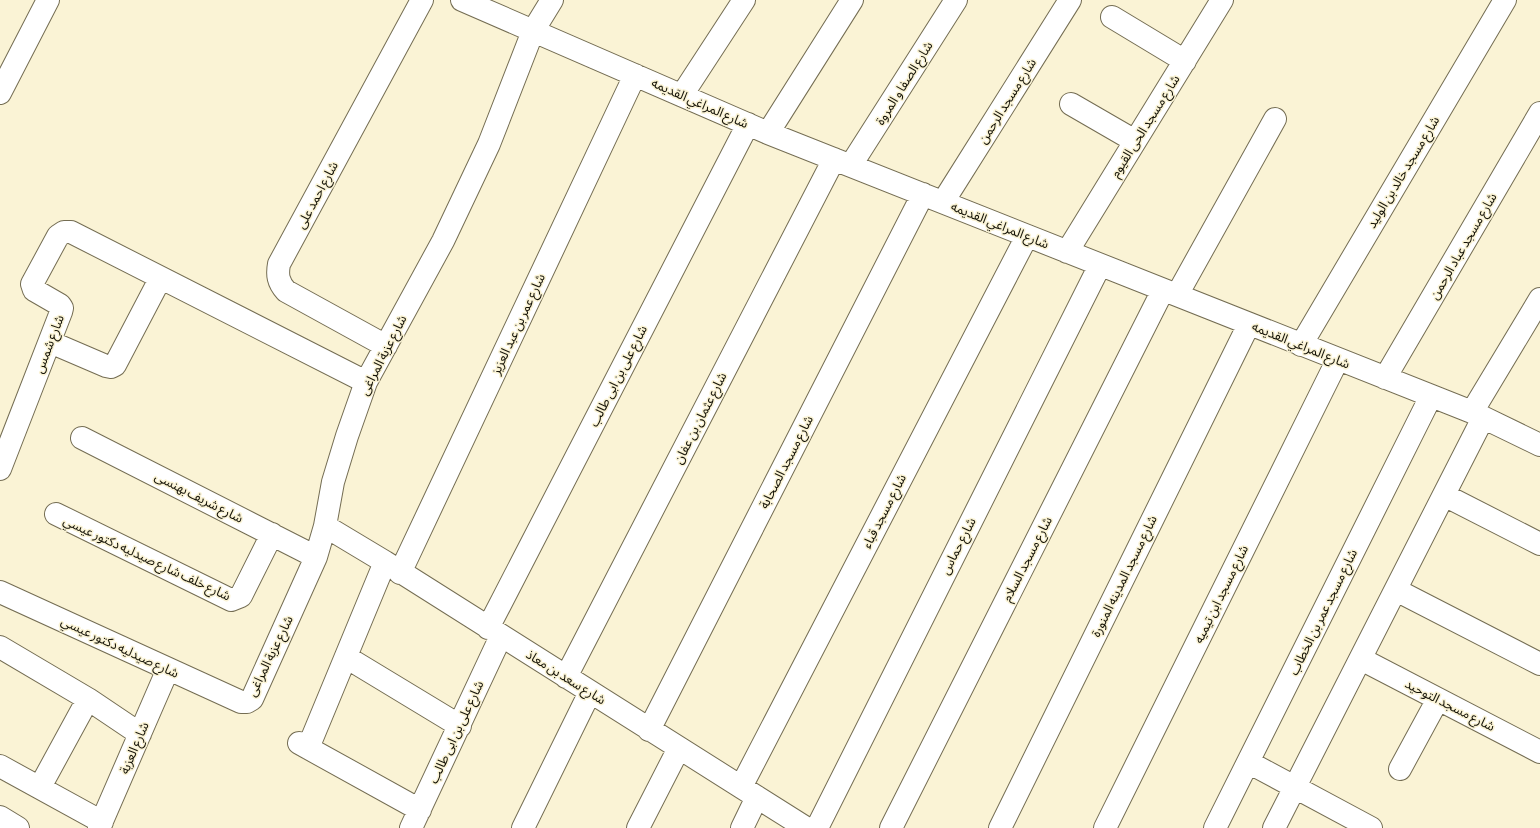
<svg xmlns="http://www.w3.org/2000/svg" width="1540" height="828" font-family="'Asap Condensed','Noto Sans Arabic',sans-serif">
	<rect width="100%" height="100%" fill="#faf3d5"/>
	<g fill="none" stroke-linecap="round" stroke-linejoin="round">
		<defs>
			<path id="street" d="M462 0 768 133 1472 412 1540 445
				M1112 17 1185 61
				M0 93 48 0
				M682 95 744 0
				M1071 104 1135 141
				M768 133 852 0
				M851 165 956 0
				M943 202 1070 0
				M1067 252 1222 0
				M1177 295 1275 119
				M50 342 106 366 111 367 115 365 160 279
				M1301 345 1505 0
				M386 346 286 291C278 282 277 275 279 264L422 0
				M1385 378 1540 113
				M1472 412 1540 299
				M82 438 316 557
				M0 469 61 312 62 308 60 305 34 290 32 284 58 236 64 232H71L366 382
				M1444 495 1540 544
				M56 514 231 600 241 596 272 534
				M325 526 385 562 806 828
				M400 573 635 75
				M1396 590 1540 664
				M0 592 241 702H247L252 699 316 557 325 526 333 482 347 436 366 382 443 241 489 144 533 31 552 0
				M488 628 748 124
				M0 647 88 699 140 734
				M346 657 460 726
				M1361 659 1540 752
				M566 677 834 159
				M649 730 923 194
				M299 743 420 810
				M308 748 385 562
				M1248 762 1371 828
				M0 766 102 822
				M1400 769 1438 699
				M40 787 88 699
				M741 787 1027 236
				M0 817 18 828
				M99 828 168 669
				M411 828 501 636
				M523 828 590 692
				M638 828 679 748
				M742 828 757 797
				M817 828 1100 265
				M891 828 1163 290
				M1000 828 1249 324
				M1105 828 1338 359
				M1215 828 1431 396
				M1274 828 1483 418"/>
		</defs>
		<use href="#street" stroke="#746d53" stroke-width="24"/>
		<use href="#street" stroke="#fff" stroke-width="22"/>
	</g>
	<g text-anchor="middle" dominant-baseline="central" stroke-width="3" stroke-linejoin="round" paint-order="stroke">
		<g font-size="13" fill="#151308" stroke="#faf3d5">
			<text transform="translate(904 83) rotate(-58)">شارع الصفا و المروة</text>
			<text transform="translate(1007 101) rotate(-58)">شارع مسجد الرحمن</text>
			<text transform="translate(700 103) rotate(24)">شارع المراغي القديمه</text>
			<text transform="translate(1145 126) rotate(-58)">شارع مسجد الحى القيوم</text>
			<text transform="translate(1403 172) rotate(-59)">شارع مسجد خالد بن الوليد</text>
			<text transform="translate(317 195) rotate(-62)">شارع احمد على</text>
			<text transform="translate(1000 225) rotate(22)">شارع المراغي القديمه</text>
			<text transform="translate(1463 246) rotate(-60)">شارع مسجد عباد الرحمن</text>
			<text transform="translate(518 324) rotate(-65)">شارع عمر بن عبد العزيز</text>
			<text transform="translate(49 344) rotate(-69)">شارع شمس</text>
			<text transform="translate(1301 345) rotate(22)">شارع المراغي القديمه</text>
			<text transform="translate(383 355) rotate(-63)">شارع عزبة المراغى</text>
			<text transform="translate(618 376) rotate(-63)">شارع على بن ابى طالب</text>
			<text transform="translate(700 418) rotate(-63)">شارع عثمان بن عفان</text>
			<text transform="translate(786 462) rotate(-63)">شارع مسجد الصحابة</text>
			<text transform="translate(199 497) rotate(27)">شارع شريف بهنسى</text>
			<text transform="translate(884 511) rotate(-63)">شارع مسجد قباء</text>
			<text transform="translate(958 546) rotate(-63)">شارع حماس</text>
			<text transform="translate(147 558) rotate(25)">شارع خلف شارع صيدليه دكتور عيسي</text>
			<text transform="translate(1027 559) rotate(-63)">شارع مسجد السلام</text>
			<text transform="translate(1124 576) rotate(-64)">شارع مسجد المدينه المنورة</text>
			<text transform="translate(1221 594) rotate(-64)">شارع مسجد ابن تيميه</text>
			<text transform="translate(1323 612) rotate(-64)">شارع مسجد عمر بن الخطاب</text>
			<text transform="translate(120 647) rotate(25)">شارع صيدليه دكتور عيسي</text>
			<text transform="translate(270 656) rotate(-64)">شارع عزبة المراغى</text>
			<text transform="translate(566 677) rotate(32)">شارع سعد بن معاذ</text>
			<text transform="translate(1450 705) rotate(27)">شارع مسجد التوحيد</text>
			<text transform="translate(456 732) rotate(-65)">شارع على بن ابى طالب</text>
			<text transform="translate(134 748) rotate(-67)">شارع العزبة</text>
		</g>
	</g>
</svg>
